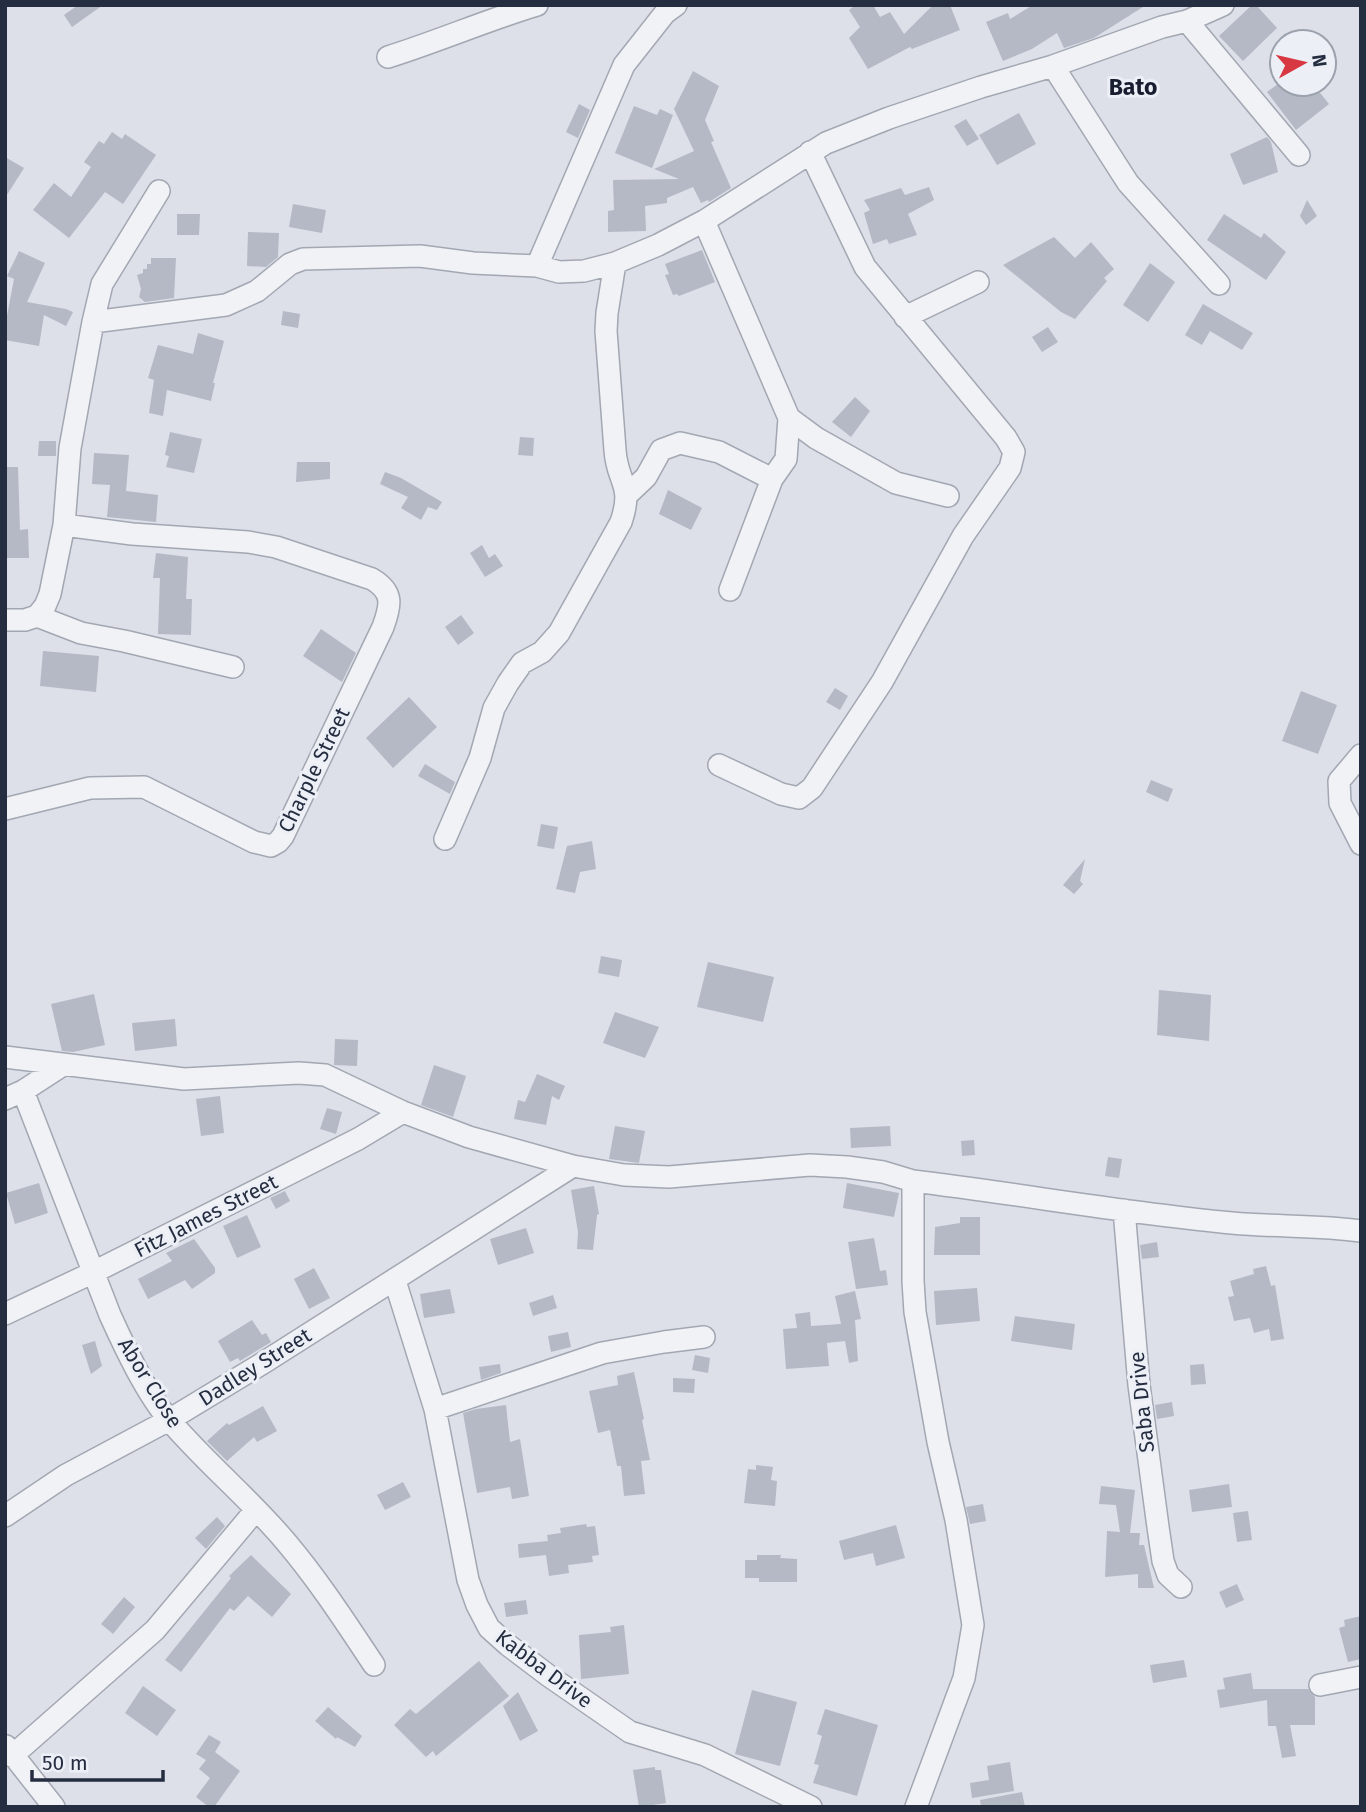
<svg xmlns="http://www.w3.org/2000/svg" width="1366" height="1812" font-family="'Fira Sans',sans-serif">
	<rect width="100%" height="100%" fill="#dde0e8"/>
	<path fill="#b4b9c5" d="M78 5H103L72 27 64 15Z
		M856 5H873L880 17 890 12 904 34 933 5H950L960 30 912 49 910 47 868 69 849 38 860 27 849 10Z
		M1033 5H1146L1094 38 1064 48 1057 33 1032 49 1003 61 986 22 1008 13 1010 19Z
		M1252 5H1256L1277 28 1243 61 1219 36Z
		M693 71 719 86 705 120 714 141 711 142 731 188 709 202 708 200 701 203 693 187 667 198V203L645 206 646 231 608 232V211L614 210 613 180 679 179 654 169 694 151 674 109Z
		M1278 84H1313L1329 104 1296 130 1267 92Z
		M579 104 590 110 578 138 566 132Z
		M634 106 657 115 660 109 673 115 652 168 615 153Z
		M1019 113 1036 144 997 165 979 135Z
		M966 119 979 139 967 146 954 126Z
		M112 132 122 139 125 134 156 155 123 204 105 192 69 238 33 210 54 183 71 197 91 167 84 162 99 141 104 144Z
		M1267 137 1271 142 1278 172 1243 185 1230 154Z
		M5 157 24 168 5 198Z
		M929 187 934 200 908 214 917 235 889 244 887 239 873 244 864 213 870 210 864 200 901 188 905 195Z
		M1307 200 1317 216 1306 225 1300 216Z
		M293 204 326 210 322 233 289 227Z
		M177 214H200L199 235H177Z
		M1224 214 1261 238 1264 233 1286 252 1266 280 1207 240Z
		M248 232 279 233 278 257 266 267 247 266Z
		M1054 237 1075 258 1091 242 1114 269 1104 278 1107 281 1075 319 1061 312 1003 265Z
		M702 250 715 282 679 296 677 294 673 295 665 275 669 274 665 264Z
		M19 251 45 263 27 302 66 309 73 312 66 326 44 315 39 346 5 340V326L14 279 7 276Z
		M151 258H176L174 298 145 302 139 297 141 289 137 275 143 273V269H147V264H151Z
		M1150 263 1175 282 1148 322 1123 305Z
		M1203 304 1253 333 1242 350 1210 331 1202 345 1185 335Z
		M283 311 300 314 298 328 281 325Z
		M1048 327 1058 342 1042 352 1032 337Z
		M198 333 224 341 213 383H215L211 401 167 390 163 416 149 413 154 380 148 378 158 345 193 354Z
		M855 397 870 411 851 437 832 422Z
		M170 432 202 439 194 473 166 467 169 456 165 455Z
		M520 437 534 438 533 456 518 455Z
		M39 441H56V456H38Z
		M94 453 129 455 126 491 158 495 156 522 107 517 110 485 92 484Z
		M297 462H330V479L296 482Z
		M5 467H18L20 530 28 529 29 558H5Z
		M385 472 401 478 442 502 437 510 428 507 421 520 401 508 408 497 380 484Z
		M668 490 702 508 691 530 659 514Z
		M482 545 489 558 495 554 503 566 485 577 470 553Z
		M156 553 188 557 186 599H192L191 635 158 634 160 578H153Z
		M461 615 474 633 458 645 445 627Z
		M321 629 356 653 342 682 303 656Z
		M43 651 99 656 96 692 40 686Z
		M835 688 848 696 840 710 826 702Z
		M1301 691 1337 705 1318 754 1282 741Z
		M409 697 437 727 393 768 366 738Z
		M425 764 455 782 450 794 418 776Z
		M1151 780 1173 789 1168 802 1146 792Z
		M541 824 558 827 554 849 537 846Z
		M592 841 596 869 580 872 575 893 556 889 567 846Z
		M1085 859 1080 881 1083 884 1074 894 1063 885Z
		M601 956 622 960 619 977 598 973Z
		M708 962 774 977 763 1022 697 1007Z
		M1159 990 1211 995 1209 1041 1157 1035Z
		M94 994 105 1045 73 1052 62 1051 51 1004Z
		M615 1012 659 1027 645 1058 603 1043Z
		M175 1019 177 1046 135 1051 132 1023Z
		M335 1039 358 1040 357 1066 334 1065Z
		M434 1065 466 1076 453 1117 421 1105Z
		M537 1074 565 1086 559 1100 552 1096 546 1125 514 1119 518 1100 525 1102Z
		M220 1096 224 1133 201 1136 196 1099Z
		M327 1108 342 1112 336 1134 320 1129Z
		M615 1126 645 1131 639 1163 609 1159Z
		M890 1126 891 1146 851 1148 850 1128Z
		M974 1140 975 1155 962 1156 961 1141Z
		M1108 1157 1122 1159 1119 1178 1105 1176Z
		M39 1183 48 1213 15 1224 6 1193Z
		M847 1183 899 1193 894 1217 843 1208Z
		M594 1186 599 1214 597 1215 593 1250 577 1249 578 1232 571 1190Z
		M285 1191 290 1201 276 1209 270 1198Z
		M247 1215 261 1247 237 1258 223 1226Z
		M960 1217H980V1255H934L935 1227 960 1223Z
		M526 1228 534 1253 498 1265 490 1239Z
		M874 1238 880 1271 886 1270 888 1285 856 1289 848 1242Z
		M194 1239 215 1268V1273L192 1289 185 1280 148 1299 138 1279 172 1261 166 1253Z
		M1157 1242 1159 1257 1142 1259 1140 1245Z
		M1266 1266 1271 1286 1275 1285 1284 1339 1271 1341 1269 1329 1254 1333 1250 1318 1234 1321 1228 1297 1234 1296 1230 1281 1254 1274 1253 1269Z
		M314 1268 330 1298 309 1309 294 1279Z
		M977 1288 980 1321 936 1325 934 1291Z
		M450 1289 455 1313 424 1318 420 1294Z
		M855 1291 861 1319 855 1320 858 1361 849 1363 845 1341 827 1343 829 1366 786 1369 783 1329 797 1328 795 1314 810 1312 811 1326 841 1324 835 1296Z
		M553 1295 557 1308 533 1316 529 1303Z
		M1015 1316 1075 1324 1072 1350 1011 1341Z
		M252 1320 262 1335 266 1333 271 1342 240 1361 238 1358 230 1362 218 1341Z
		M568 1332 571 1347 551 1352 548 1336Z
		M95 1341 102 1366 91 1374 82 1345Z
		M695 1355 710 1358 708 1373 692 1370Z
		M500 1364 501 1373 481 1380 479 1367Z
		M1204 1364 1206 1384 1191 1385 1190 1365Z
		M634 1372 644 1419 642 1420 650 1460 641 1461 645 1494 624 1496 621 1466H617L610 1430 598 1433 589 1391 618 1385 617 1376Z
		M673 1378 695 1379 694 1393 673 1392Z
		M1172 1402 1174 1416 1157 1419 1155 1405Z
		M506 1405 510 1442 520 1439 529 1496 512 1499 510 1487 477 1493 463 1413 476 1409Z
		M263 1406 277 1431 257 1442 254 1437 227 1461 207 1441 227 1423 229 1425Z
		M756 1465 773 1467 771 1480 777 1481 775 1506 744 1503 748 1469 756 1470Z
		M403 1482 411 1497 385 1510 377 1495Z
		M1229 1484 1232 1507 1192 1512 1189 1490Z
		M1101 1486 1135 1490 1130 1533H1140L1139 1545H1144L1154 1588H1138V1574L1105 1577 1107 1531 1120 1532 1116 1505 1099 1504Z
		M983 1504 986 1521 970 1524 966 1507Z
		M1248 1511 1252 1540 1237 1542 1233 1513Z
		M217 1517 225 1526 206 1549 195 1538Z
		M586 1524 587 1527 595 1526 599 1555 592 1556 593 1562 568 1565 569 1573 549 1576 546 1555 519 1558 518 1544 548 1541 547 1535 561 1533 560 1528Z
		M896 1525 905 1558 876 1566 873 1553 844 1560 839 1541Z
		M251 1555 291 1594 272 1617 248 1596 234 1611 230 1608 181 1672 165 1660 231 1578 229 1576Z
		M757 1555H781L780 1558 797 1559V1582H759V1578H745V1560H757Z
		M1237 1584 1244 1600 1226 1608 1219 1592Z
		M124 1597 135 1607 113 1634 101 1624Z
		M526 1600 528 1614 506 1617 504 1603Z
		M1361 1616V1659L1348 1662 1339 1628 1345 1626 1344 1620Z
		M624 1625 629 1674 581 1679 579 1635 611 1632 610 1627Z
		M1184 1660 1187 1677 1153 1683 1150 1665Z
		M479 1661 509 1696 436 1756 433 1751 426 1757 394 1725 410 1709 416 1714Z
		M1251 1673 1253 1689H1308L1315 1697V1725H1290L1296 1756 1282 1758 1276 1726H1268L1267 1700 1220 1708 1217 1690 1225 1689 1223 1678Z
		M143 1686 176 1710 157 1736 125 1713Z
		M752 1690 797 1702 780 1766 735 1754Z
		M518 1692 538 1731 520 1741 503 1706Z
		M328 1707 362 1736 355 1747 337 1737 336 1739 315 1721Z
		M825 1709 878 1725 857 1796 813 1783 819 1765 814 1764 822 1736 817 1734Z
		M209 1735 221 1742 215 1752 240 1771 214 1807H209L196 1797 210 1778 199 1769 206 1760 196 1754Z
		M1010 1762 1014 1791 972 1798 970 1783 989 1780 987 1766Z
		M655 1767V1770H661L666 1803 639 1807 633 1770Z
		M1022 1792 1025 1807H981L980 1800Z"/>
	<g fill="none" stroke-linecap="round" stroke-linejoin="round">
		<defs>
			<path id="street" d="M1187 21 1299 155
				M388 57C439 41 487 20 537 5
				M1053 66 1128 183 1219 284
				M704 221 789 418 786 459 772 479 730 590
				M537 266 624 65 665 13 676 5
				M905 317 978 282
				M93 322 102 284 159 191
				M789 418 816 438 896 483 948 496
				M627 495 646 477 661 450 680 443 719 452 772 479
				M37 616 81 633 124 641 233 667
				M5 620H25L37 616 45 606 50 594 64 525 70 448 93 322 226 305 257 291 290 264 303 259 420 256 473 263 537 266 559 272 584 271 615 263 658 245 704 221 826 143 889 118 981 87 1053 66 1162 27 1187 21 1223 5
				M1361 755 1339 781 1340 803 1361 844
				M719 765 781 794 799 798 812 788 882 682 963 536 1010 468 1014 452 1006 438 865 267 810 152
				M5 809 90 788 144 787 254 842 271 846 278 842 283 836 383 627C391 605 394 592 372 579L276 547 248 542 132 534 64 525
				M445 839 480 758 494 708 508 683 522 663 542 652 559 633 621 522C634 484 617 483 615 450 612 410 609 371 606 331L607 313 615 263
				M5 1057 184 1079 299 1073 325 1075 403 1112 469 1137 573 1166 624 1175 669 1177 810 1165 847 1167 883 1172 913 1181C1020 1194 1126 1213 1232 1223 1275 1227 1318 1225 1361 1231
				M23 1091 110 1315C125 1348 147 1395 171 1422 207 1464 251 1500 286 1542 319 1581 346 1623 374 1665
				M5 1099 23 1091 63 1065
				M913 1181V1281L915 1312 938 1442 956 1520 973 1625 964 1678 916 1807
				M1124 1210 1139 1385 1158 1527 1163 1561 1168 1575 1181 1587
				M395 1281 435 1409 468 1580 477 1605 489 1628 508 1645 549 1676 630 1732 705 1755 811 1807
				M5 1314 94 1272 358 1139 403 1112
				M435 1409 602 1353 664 1342 704 1337
				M5 1516 66 1475 169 1420 263 1363 573 1166
				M1320 1685 1361 1677
				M6 1746 54 1807
				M12 1756 155 1630 255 1511"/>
		</defs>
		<use href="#street" stroke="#a2a7b2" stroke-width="24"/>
		<use href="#street" stroke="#f0f2f6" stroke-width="21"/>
	</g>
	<g text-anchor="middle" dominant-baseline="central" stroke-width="6" stroke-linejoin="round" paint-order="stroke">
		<g font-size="21" fill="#252d40" stroke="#ecf0f6">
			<text transform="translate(314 770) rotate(-64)">Charple Street</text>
			<text transform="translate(206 1216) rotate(-27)">Fitz James Street</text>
			<text transform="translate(255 1367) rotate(-32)">Dadley Street</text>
			<text transform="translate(150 1383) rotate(58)">Abor Close</text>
			<text transform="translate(1142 1402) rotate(-96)">Saba Drive</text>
			<text transform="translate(544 1669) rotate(37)">Kabba Drive</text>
		</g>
		<g font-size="23" font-weight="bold" fill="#181e30" stroke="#ecf0f6">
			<text x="1133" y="87">Bato</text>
		</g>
	</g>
	<rect width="1366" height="1812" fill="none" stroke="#252d40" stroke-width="14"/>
	<g transform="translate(1303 63) rotate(82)"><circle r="33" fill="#ecf0f6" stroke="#9ca2ad" stroke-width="2"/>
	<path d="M0-5L12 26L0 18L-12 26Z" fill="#d83842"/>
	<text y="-10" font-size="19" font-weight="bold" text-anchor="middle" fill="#252d40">N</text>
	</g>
	<path d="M32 1770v10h131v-10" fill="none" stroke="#252d40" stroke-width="3.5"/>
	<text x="42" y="1770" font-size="21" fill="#252d40" stroke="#ecf0f6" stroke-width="5" paint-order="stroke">50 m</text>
</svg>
